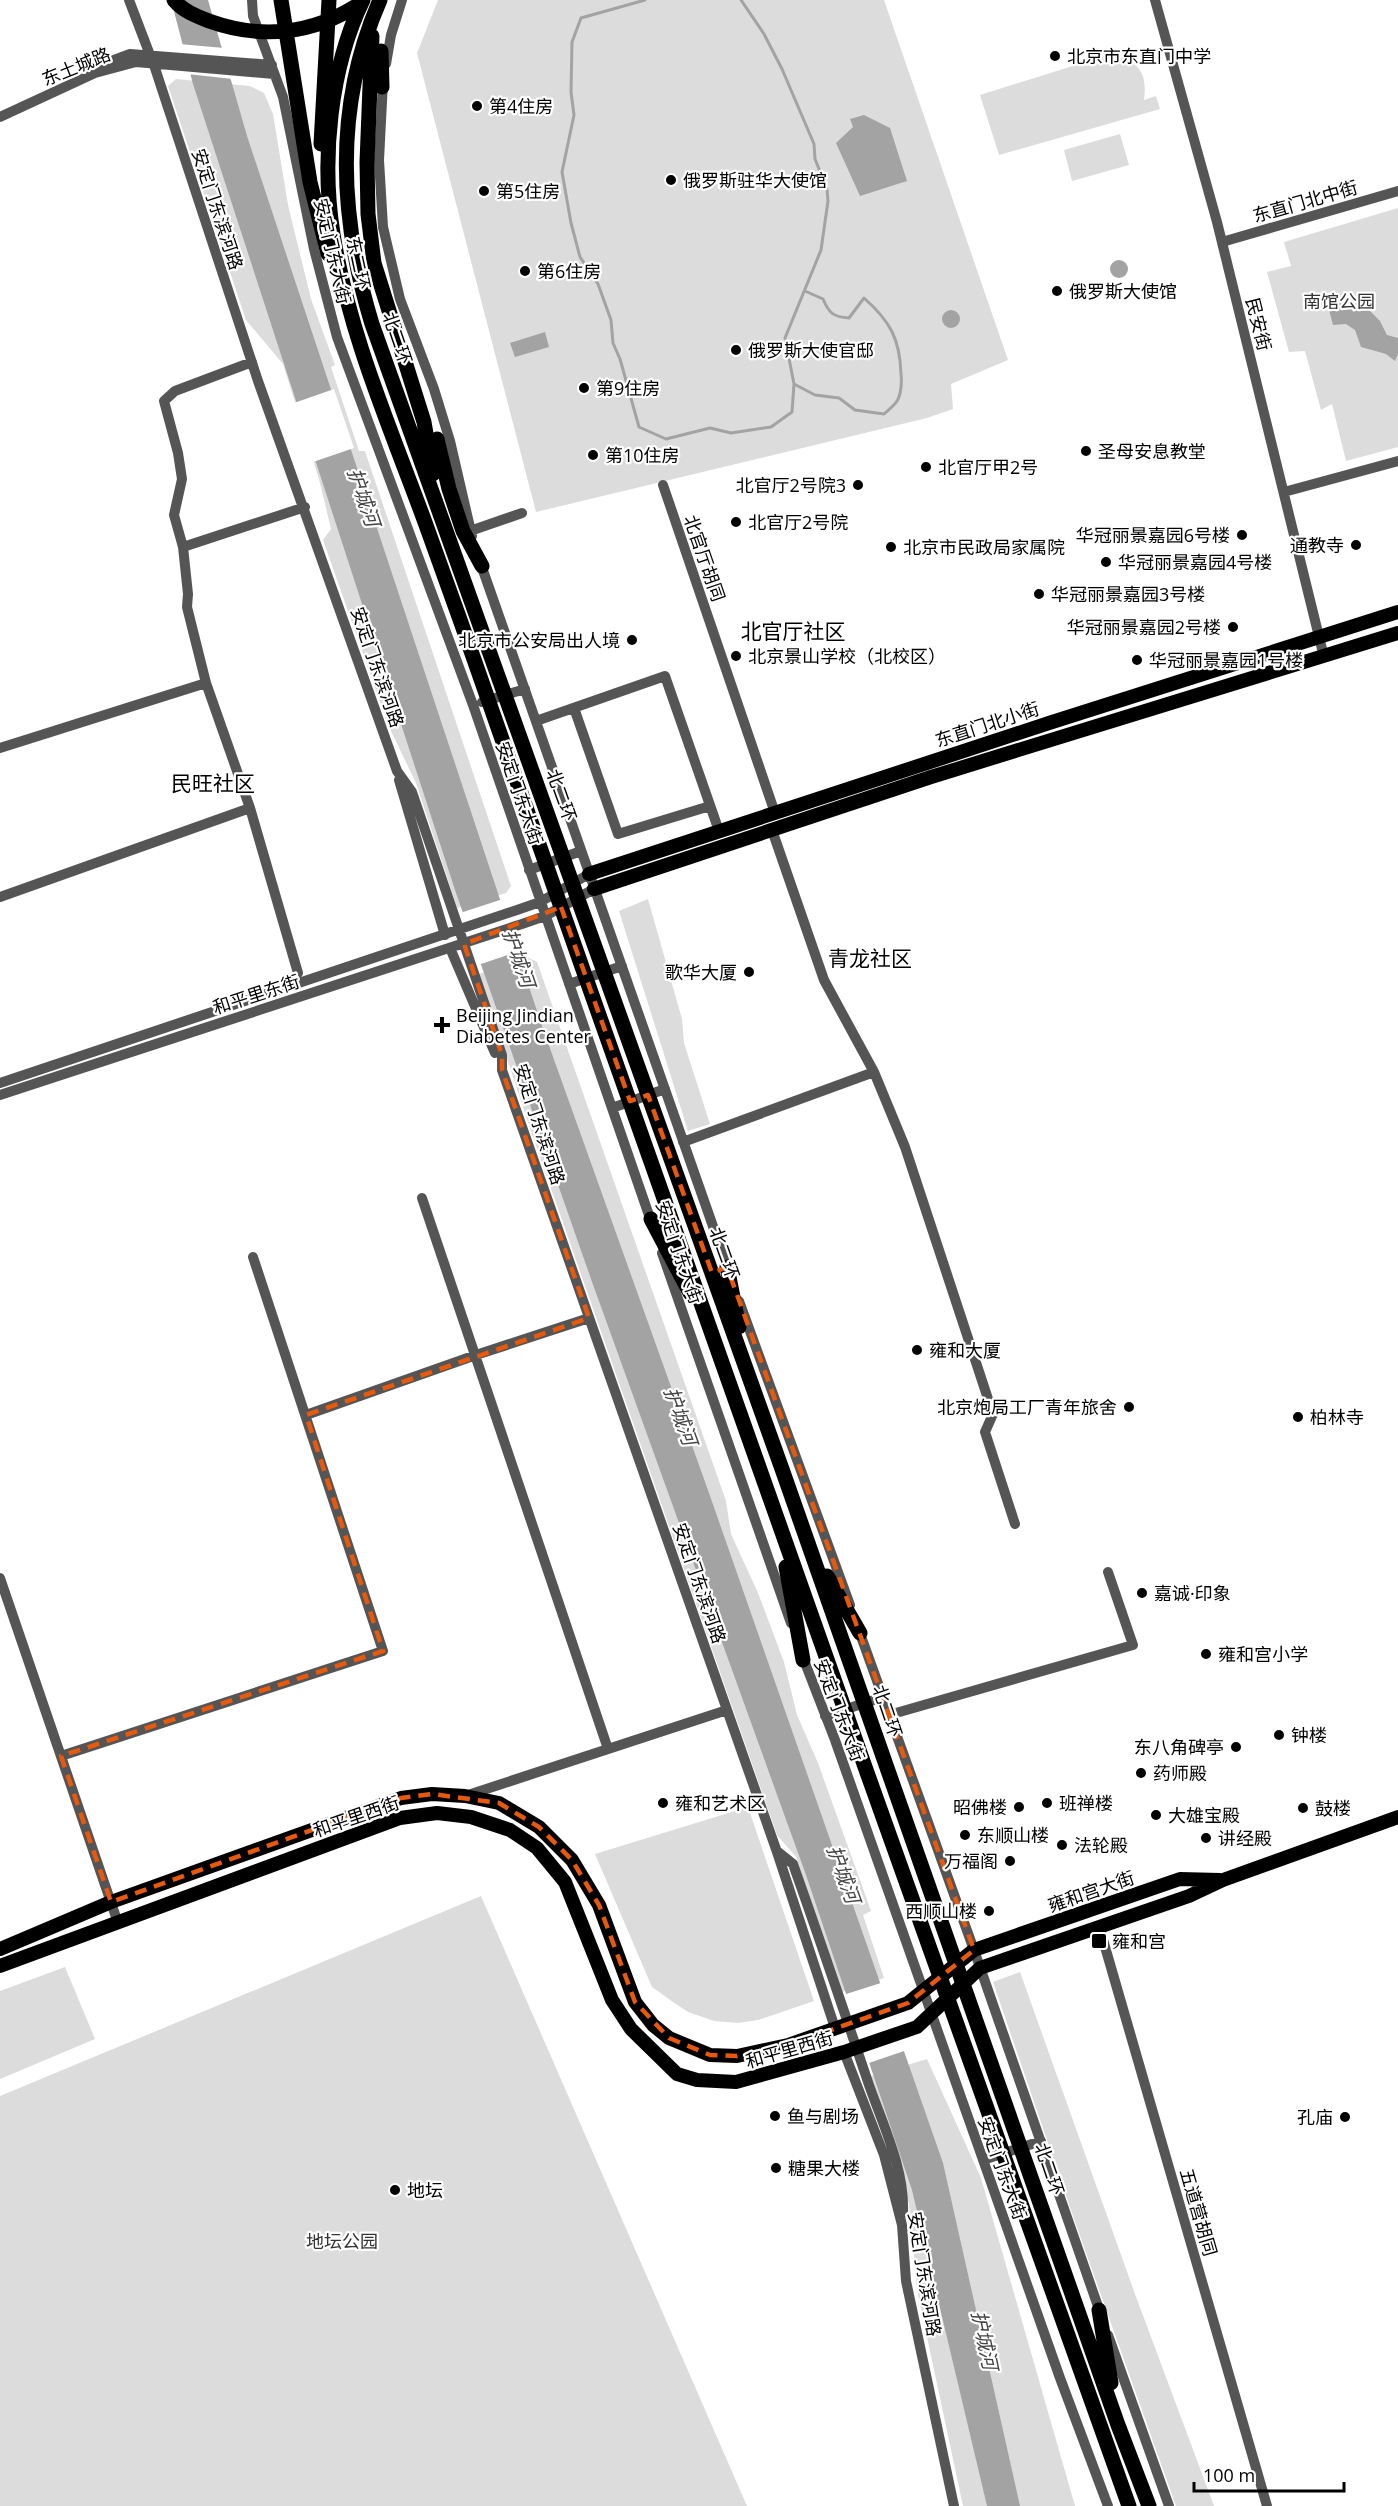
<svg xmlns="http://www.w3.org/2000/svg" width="1398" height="2506" font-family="'Open Sans','Noto Sans SC',sans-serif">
	<rect width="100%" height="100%" fill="#fff"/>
	<path fill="#dcdcdc" d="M438 0H884L1008 360 951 384 953 409 927 418 536 512 417 53Z
		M1111 54C1138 62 1148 71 1144 100L1156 96 1160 109 999 155 980 95Z
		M176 79 250 86 264 93 273 114 288 205 311 299 335 365 331 367 359 451H365L511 886 506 893 457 908 416 783 389 727 323 540 331 529 319 479 283 364 246 320 168 86Z
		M1120 134 1129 165 1072 181 1064 150Z
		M1398 208V447L1346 461 1332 404 1321 410 1305 351 1289 352 1267 272 1291 266 1284 242Z
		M648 899 682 1019 684 1043 710 1124 688 1131 619 911Z
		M527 957 537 962 726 1501 731 1534 758 1593 784 1662 797 1715 818 1763 871 1911 863 1915 884 1978 842 1992 796 1857 777 1835 532 1134 479 974Z
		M748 1807 814 2001 758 2020 738 2023 714 2021 688 2012 673 2002 652 1987 595 1854Z
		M481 1896 747 2506H0V2096Z
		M65 1967 95 2039 0 2079V1991Z
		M1020 1972 1135 2294 1214 2506H1176L1074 2219 993 1982Z
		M927 2059 981 2178 1075 2506H963L917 2290 909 2204 871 2076Z"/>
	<path fill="#a3a3a3" d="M171 0H208L247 136 542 1026 709 1493 943 2163 1020 2506H987L912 2190 806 1875 591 1279 456 893 193 84Z
		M864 115 890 128 907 181 860 196 836 143 853 127 850 119Z
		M1110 269a9 9 0 1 1 18 0a9 9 0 1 1-18 0Z
		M1354 295 1380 321 1387 335 1398 338V354L1395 361 1386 354 1361 347 1355 330 1346 324 1333 325 1327 302Z
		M942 319a9 9 0 1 1 18 0a9 9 0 1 1-18 0Z
		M545 332 549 347 515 357 510 343Z"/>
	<path fill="#fff" d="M179 44 224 48 233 79 187 74Z
		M334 389 354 448 313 462 294 403Z
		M503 899 520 951 478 965 460 913Z
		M884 1982 907 2050 866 2064 843 1995Z"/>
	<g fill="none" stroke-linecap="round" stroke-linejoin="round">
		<path stroke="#a3a3a3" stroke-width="3" d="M645 0 581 18 572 42 571 92 574 115 562 172 571 223 580 257 598 284 611 320 613 343 620 359 639 427 666 439 710 428 731 433 771 427 792 412 794 384 785 338 821 250 828 201 827 189 815 159 814 144 782 69 764 34 741 0
			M794 384 815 395 839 398 855 410 884 414C888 410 894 406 897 401 901 395 902 382 901 374 900 339 890 321 864 298L849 318C833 317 829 313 823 299L805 291"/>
		<path stroke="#555" stroke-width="10" d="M129 0 150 55
			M252 0 253 16 283 97 314 249 337 337 473 705 652 1224
			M1155 0 1217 222 1324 657
			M153 62 258 381 397 771 412 792 502 1055V1070L777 1852 835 2028
			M386 64 391 35 402 0
			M98 66 130 54 272 65
			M383 82 379 160 383 227 400 299 434 389 450 441 472 536
			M0 117 95 73 136 62 274 74
			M1222 242 1398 191
			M252 362 175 391 164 401 178 453 182 479 174 515 183 547 188 594 187 607 206 683 250 808 298 973
			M663 485 775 813
			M1284 492 1398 461
			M470 531 522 513
			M183 547 305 507
			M479 559 729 1272
			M482 702 525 689
			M574 708 618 834 710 806
			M536 721 665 676 719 831
			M0 748 206 683
			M399 780 445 935
			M772 830 824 980 874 1072 905 1147 993 1414 985 1432 1015 1524
			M529 870 581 851
			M0 897 250 808
			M450 948 495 1053
			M569 984 622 966
			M0 1083 517 910 540 902 589 874
			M0 1095 522 924 545 916 594 889
			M612 1108 665 1089
			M683 1142 874 1072
			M422 1198 608 1749
			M662 1253 791 1623
			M739 1301 850 1605
			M306 1415 476 1355 589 1318
			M0 1578 118 1923
			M858 1628 974 1950 1101 2315
			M802 1655 835 1740 1060 2378 1108 2506
			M889 1715 1133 1645 1108 1572
			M825 1716 883 1697
			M61 1756 383 1651 253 1257
			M465 1796 727 1710
			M778 1852 793 1864C819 1937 844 2011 869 2085 883 2125 905 2170 903 2213
			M1099 1926 1267 2506
			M844 2052 884 2155 902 2225 906 2281 954 2506
			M983 2160 1041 2141
			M1108 2335 1169 2506"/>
		<path stroke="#000" stroke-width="14" d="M589 874 1049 723 1398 612
			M594 889 931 777 1398 633
			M0 1949 111 1902 401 1798 432 1794 465 1796 499 1803 539 1827 572 1860 599 1905 635 2002 653 2025 669 2038 710 2055 737 2056 788 2045 845 2025 908 2003 974 1950 1180 1879 1220 1880
			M0 1966 400 1818 437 1813 471 1817 510 1830 537 1848 565 1882 612 2000 631 2029 677 2074 697 2080 736 2082 844 2052 917 2027 980 1968 1189 1896 1223 1880 1398 1817"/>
		<path stroke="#000" stroke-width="15" d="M174 0C183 11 196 16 209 21 262 40 314 34 361 3
			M281 0 310 182 328 254
			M363 0C330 68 321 159 333 234 349 335 391 429 426 525 479 671 530 818 581 964 763 1478 944 1993 1129 2506
			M380 0C334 105 339 216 372 324L782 1469 1118 2425 1149 2506
			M372 36 367 162 368 214 374 263 424 422 433 474
			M381 51 382 87
			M321 144 329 0
			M437 439 449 489 463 531 482 566
			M651 1219 690 1293
			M727 1267 739 1327
			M786 1567 803 1660
			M827 1576 860 1633
			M1099 2310 1111 2383"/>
	</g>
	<path fill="none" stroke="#e8590c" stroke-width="4.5" stroke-dasharray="12 8" stroke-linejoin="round" d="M561 907 630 1101 648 1095 712 1273 727 1267 974 1950 908 2003 788 2045 737 2056 710 2055 669 2038 635 2002 599 1905 572 1860 539 1827 499 1803 432 1794 401 1798 111 1902 61 1756 383 1651 306 1415 589 1318 502 1070V1055L464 944Z"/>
	<g fill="#000" stroke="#fff" stroke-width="2">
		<circle cx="1055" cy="56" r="6"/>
		<circle cx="477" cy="106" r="6"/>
		<circle cx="671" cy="180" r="6"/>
		<circle cx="484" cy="191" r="6"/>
		<circle cx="525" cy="271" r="6"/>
		<circle cx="1057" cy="291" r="6"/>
		<circle cx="736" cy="350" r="6"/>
		<circle cx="584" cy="388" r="6"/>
		<circle cx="1086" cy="451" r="6"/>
		<circle cx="593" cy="455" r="6"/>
		<circle cx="926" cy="467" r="6"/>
		<circle cx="858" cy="485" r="6"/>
		<circle cx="736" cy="522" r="6"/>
		<circle cx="1242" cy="535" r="6"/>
		<circle cx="1356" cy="545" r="6"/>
		<circle cx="891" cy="547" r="6"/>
		<circle cx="1106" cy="562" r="6"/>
		<circle cx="1039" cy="594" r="6"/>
		<circle cx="1233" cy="627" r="6"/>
		<circle cx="632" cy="640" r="6"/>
		<circle cx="736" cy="656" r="6"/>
		<circle cx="1137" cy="660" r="6"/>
		<circle cx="749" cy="972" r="6"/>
		<path d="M439 1016h6v6h6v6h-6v6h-6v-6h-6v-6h6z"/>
		<circle cx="917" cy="1350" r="6"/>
		<circle cx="1129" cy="1407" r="6"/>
		<circle cx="1298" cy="1417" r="6"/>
		<circle cx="1142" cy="1593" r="6"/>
		<circle cx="1206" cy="1654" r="6"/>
		<circle cx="1279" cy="1735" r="6"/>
		<circle cx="1236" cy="1747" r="6"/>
		<circle cx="1141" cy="1773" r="6"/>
		<circle cx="663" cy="1803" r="6"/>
		<circle cx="1047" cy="1803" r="6"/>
		<circle cx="1019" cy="1807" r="6"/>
		<circle cx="1303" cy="1808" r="6"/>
		<circle cx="1156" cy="1815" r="6"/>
		<circle cx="965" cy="1835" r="6"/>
		<circle cx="1206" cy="1838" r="6"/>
		<circle cx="1062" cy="1845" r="6"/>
		<circle cx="1010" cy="1861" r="6"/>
		<circle cx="989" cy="1911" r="6"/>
		<rect x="1091" y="1933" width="16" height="16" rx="3"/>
		<circle cx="775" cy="2116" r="6"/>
		<circle cx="1345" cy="2117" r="6"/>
		<circle cx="776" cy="2168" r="6"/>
		<circle cx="395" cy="2190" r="6"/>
	</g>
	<g text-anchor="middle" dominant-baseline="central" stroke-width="4.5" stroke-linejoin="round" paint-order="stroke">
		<g font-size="18" fill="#000" stroke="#fff" text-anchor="start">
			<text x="1067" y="56">北京市东直门中学</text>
			<text x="489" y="106">第4住房</text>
			<text x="683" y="180">俄罗斯驻华大使馆</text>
			<text x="496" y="191">第5住房</text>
			<text x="537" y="271">第6住房</text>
			<text x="1069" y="291">俄罗斯大使馆</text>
			<text x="748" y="350">俄罗斯大使官邸</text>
			<text x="596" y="388">第9住房</text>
			<text x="1098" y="451">圣母安息教堂</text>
			<text x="605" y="455">第10住房</text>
			<text x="938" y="467">北官厅甲2号</text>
			<text x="846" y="485" text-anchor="end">北官厅2号院3</text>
			<text x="748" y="522">北官厅2号院</text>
			<text x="1230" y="535" text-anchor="end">华冠丽景嘉园6号楼</text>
			<text x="1344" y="545" text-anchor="end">通教寺</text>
			<text x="903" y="547">北京市民政局家属院</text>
			<text x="1118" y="562">华冠丽景嘉园4号楼</text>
			<text x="1051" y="594">华冠丽景嘉园3号楼</text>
			<text x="1221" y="627" text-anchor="end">华冠丽景嘉园2号楼</text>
			<text x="620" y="640" text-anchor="end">北京市公安局出人境</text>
			<text x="748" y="656">北京景山学校（北校区）</text>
			<text x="1149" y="660">华冠丽景嘉园1号楼</text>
			<text x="737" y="972" text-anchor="end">歌华大厦</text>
			<text x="456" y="1015">Beijing Jindian<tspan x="456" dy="21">Diabetes Center</tspan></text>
			<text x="929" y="1350">雍和大厦</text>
			<text x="1117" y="1407" text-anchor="end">北京炮局工厂青年旅舍</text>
			<text x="1310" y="1417">柏林寺</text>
			<text x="1154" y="1593">嘉诚·印象</text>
			<text x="1218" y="1654">雍和宫小学</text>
			<text x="1291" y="1735">钟楼</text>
			<text x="1224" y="1747" text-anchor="end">东八角碑亭</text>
			<text x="1153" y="1773">药师殿</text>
			<text x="675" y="1803">雍和艺术区</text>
			<text x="1059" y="1803">班禅楼</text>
			<text x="1007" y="1807" text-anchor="end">昭佛楼</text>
			<text x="1315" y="1808">鼓楼</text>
			<text x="1168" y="1815">大雄宝殿</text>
			<text x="977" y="1835">东顺山楼</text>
			<text x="1218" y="1838">讲经殿</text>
			<text x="1074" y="1845">法轮殿</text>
			<text x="998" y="1861" text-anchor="end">万福阁</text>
			<text x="977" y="1911" text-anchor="end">西顺山楼</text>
			<text x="1112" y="1941">雍和宫</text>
			<text x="787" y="2116">鱼与剧场</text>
			<text x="1333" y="2117" text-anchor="end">孔庙</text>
			<text x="788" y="2168">糖果大楼</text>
			<text x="407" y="2190">地坛</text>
		</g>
		<g font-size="18" fill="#000" stroke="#fff">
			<text transform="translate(76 66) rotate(-22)">东土城路</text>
			<text transform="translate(1305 201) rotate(-16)">东直门北中街</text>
			<text transform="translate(218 209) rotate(72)">安定门东滨河路</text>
			<text transform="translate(333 251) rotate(77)">安定门东大街</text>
			<text transform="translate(359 263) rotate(78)">东二环</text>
			<text transform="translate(1259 324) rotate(76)">民安街</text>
			<text transform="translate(398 338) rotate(71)">北二环</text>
			<text transform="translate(705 558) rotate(71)">北官厅胡同</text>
			<text transform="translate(378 667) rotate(71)">安定门东滨河路</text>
			<text transform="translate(987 724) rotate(-18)">东直门北小街</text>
			<text transform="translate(520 793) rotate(71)">安定门东大街</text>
			<text transform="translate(562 795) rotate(70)">北二环</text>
			<text transform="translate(256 994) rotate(-18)">和平里东街</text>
			<text transform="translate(540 1124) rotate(72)">安定门东滨河路</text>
			<text transform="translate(680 1252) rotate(71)">安定门东大街</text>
			<text transform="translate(725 1253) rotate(70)">北二环</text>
			<text transform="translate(700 1583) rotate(71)">安定门东滨河路</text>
			<text transform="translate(840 1710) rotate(69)">安定门东大街</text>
			<text transform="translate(888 1711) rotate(71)">北二环</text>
			<text transform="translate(356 1816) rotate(-19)">和平里西街</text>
			<text transform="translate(1091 1891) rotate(-19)">雍和宫大街</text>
			<text transform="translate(789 2049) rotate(-16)">和平里西街</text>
			<text transform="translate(1003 2168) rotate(70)">安定门东大街</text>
			<text transform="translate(1050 2169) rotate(71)">北二环</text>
			<text transform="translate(1199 2212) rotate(74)">五道营胡同</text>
			<text transform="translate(925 2274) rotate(81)">安定门东滨河路</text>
		</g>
		<g font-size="18" fill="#333" stroke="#fff">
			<text x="1339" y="301">南馆公园</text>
			<text x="342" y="2241">地坛公园</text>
		</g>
		<g font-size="20" font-style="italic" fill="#444" stroke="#fff">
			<text transform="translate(364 497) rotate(71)">护城河</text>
			<text transform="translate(519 958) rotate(71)">护城河</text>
			<text transform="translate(681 1416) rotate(70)">护城河</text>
			<text transform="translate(844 1874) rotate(70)">护城河</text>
			<text transform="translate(985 2340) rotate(78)">护城河</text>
		</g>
		<g font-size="21" fill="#000" stroke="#fff">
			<text x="793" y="631">北官厅社区</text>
			<text x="213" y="783">民旺社区</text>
			<text x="870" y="958">青龙社区</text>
		</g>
	</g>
	<path d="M1194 2482v9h150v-9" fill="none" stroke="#000000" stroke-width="3"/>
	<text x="1203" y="2482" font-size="18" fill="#000000" stroke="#ffffff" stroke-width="4.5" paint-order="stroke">100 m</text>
</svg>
